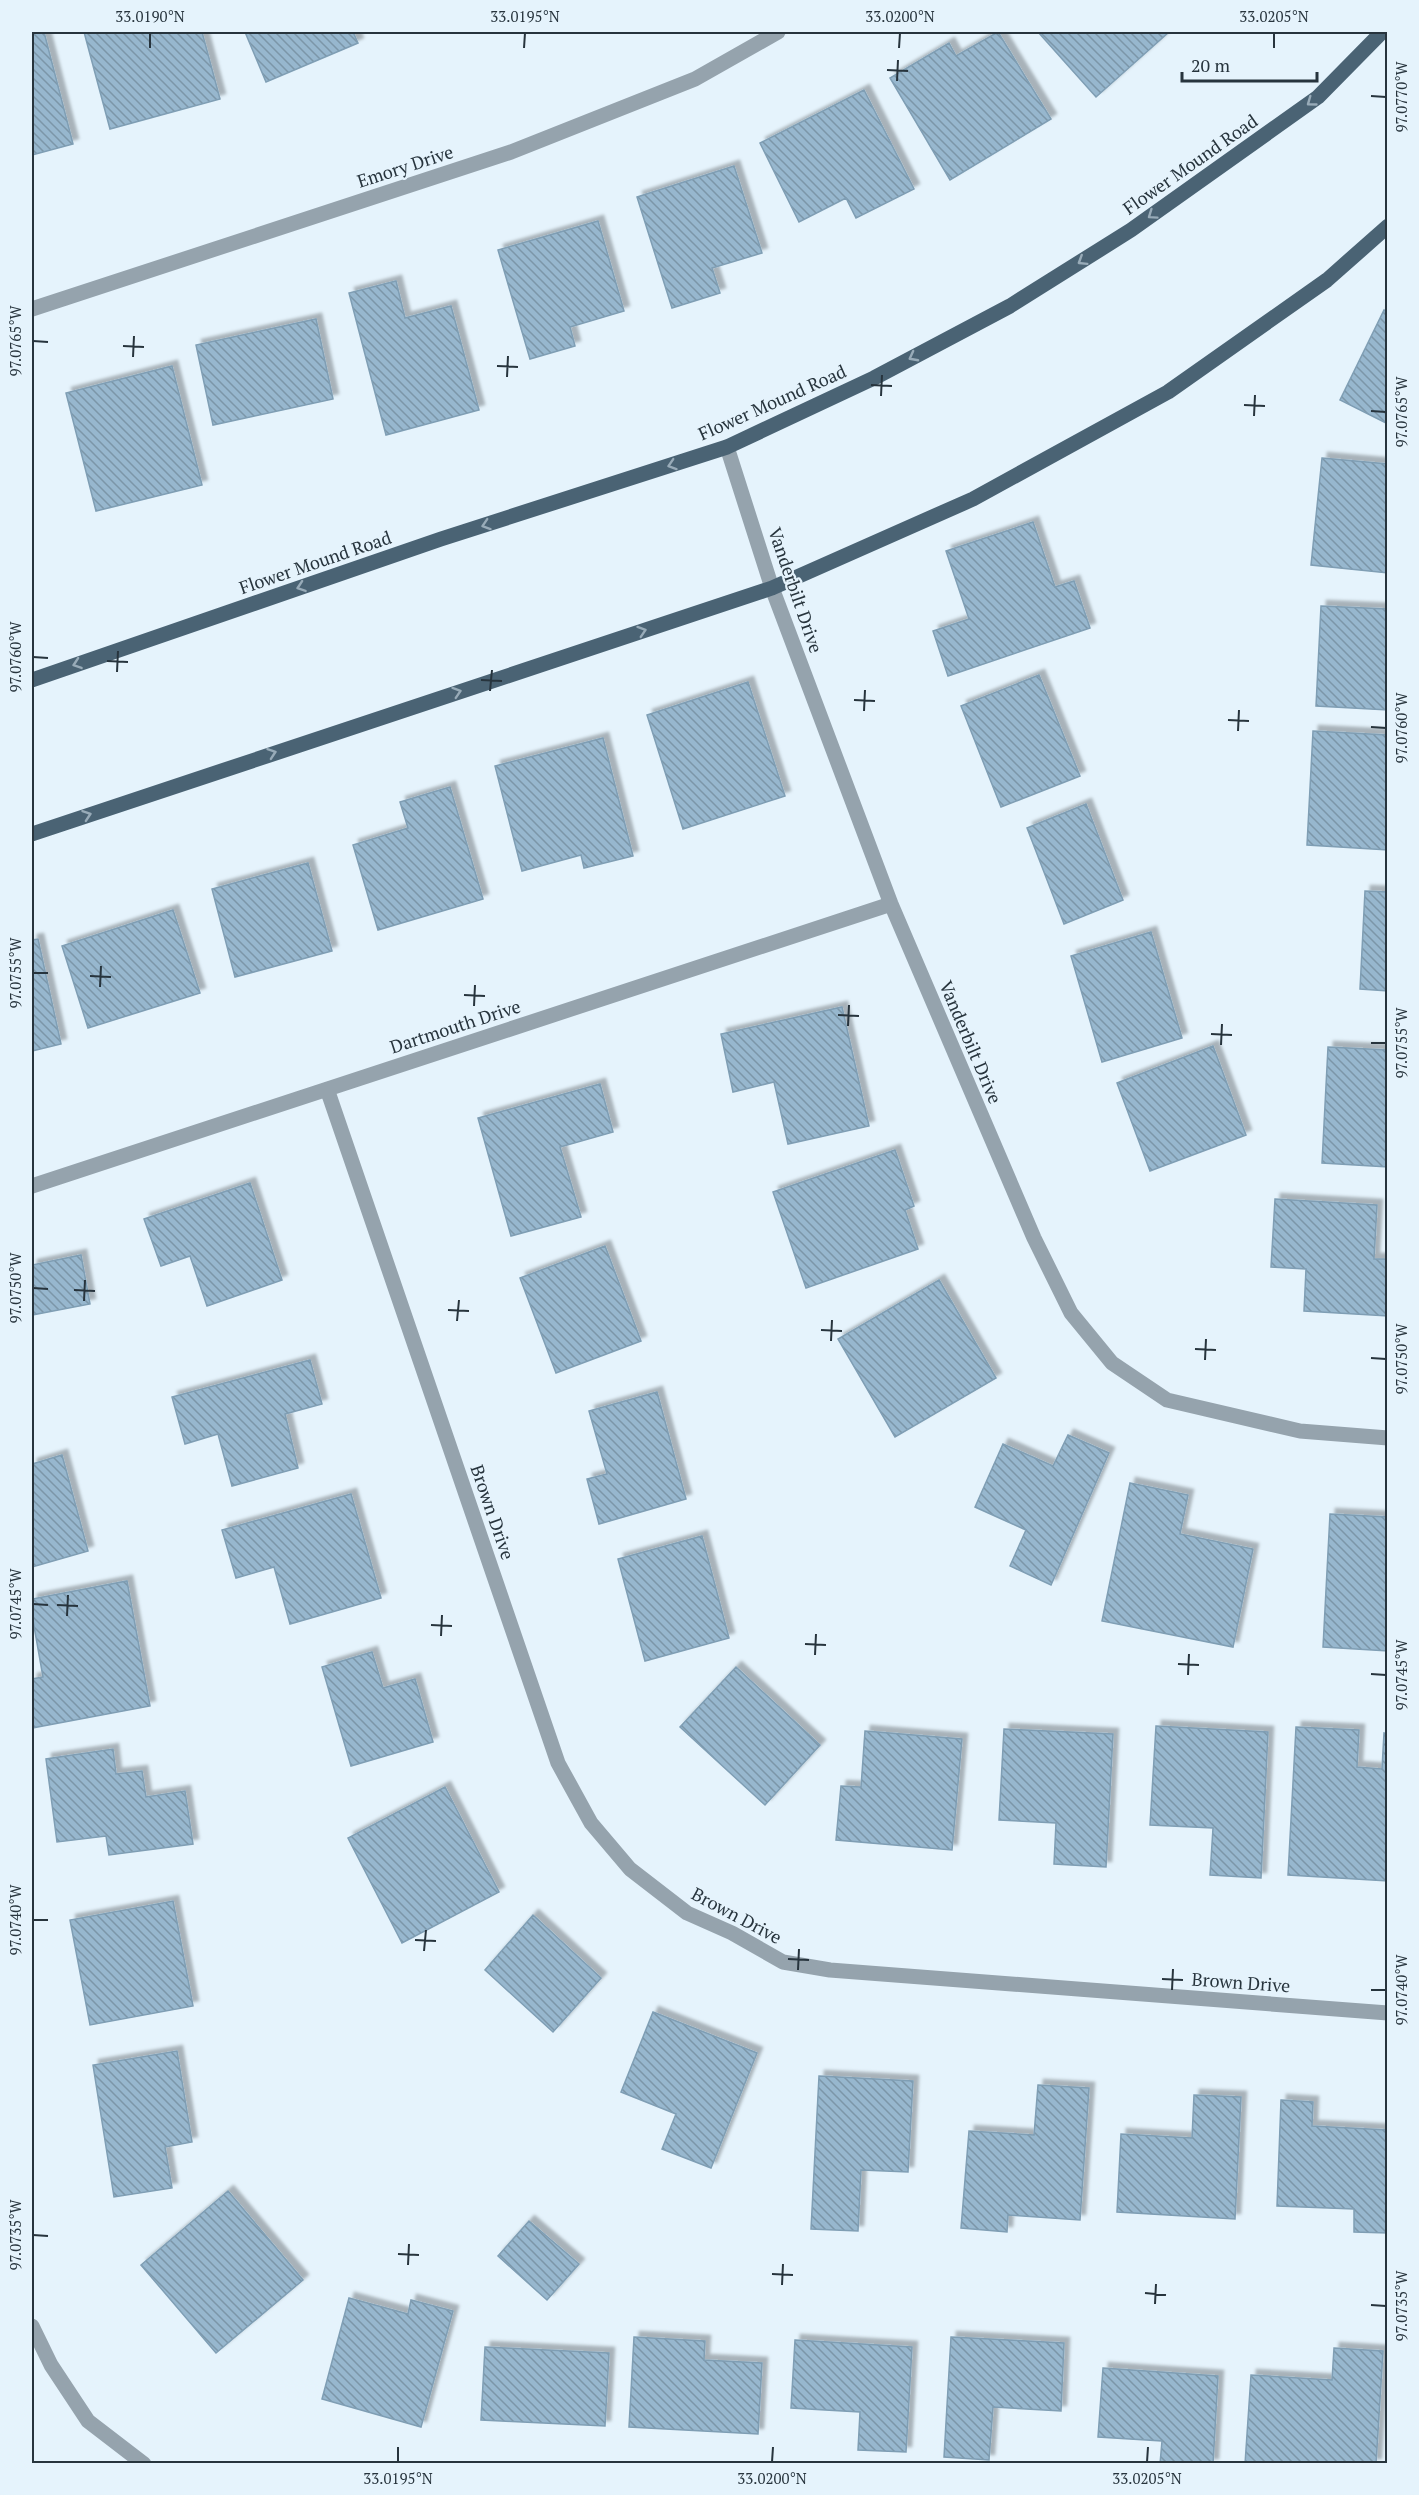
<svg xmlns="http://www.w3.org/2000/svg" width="1419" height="2495" font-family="'PT Serif',serif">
	<defs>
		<pattern id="building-back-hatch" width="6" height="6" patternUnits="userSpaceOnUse" patternTransform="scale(1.5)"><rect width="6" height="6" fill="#97b7ce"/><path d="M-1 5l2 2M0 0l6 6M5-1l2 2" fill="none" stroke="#7b96a8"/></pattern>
		<filter id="shadow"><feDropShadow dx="5.5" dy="-5.5" stdDeviation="1.5" flood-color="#0004"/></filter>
	</defs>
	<rect width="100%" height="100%" fill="#e5f3fc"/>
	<path fill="url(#building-back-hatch)" stroke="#7f9eb4" stroke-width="1.5" filter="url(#shadow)" d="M32 32H44L73 144 32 155Z
		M84 32H202L220 99 110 129Z
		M245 32H353L358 43 266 82Z
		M998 32 1051 119 950 180 890 78 949 43 956 56Z
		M1038 32H1169L1096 97Z
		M864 90 914 189 856 218 846 198 799 222 760 143Z
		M734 166 762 253 712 268 720 293 672 308 637 197Z
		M598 221 624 311 570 327 575 346 530 359 498 250Z
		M396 281 405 318 451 306 479 410 386 435 349 293Z
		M1384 310 1388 312V424L1340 400Z
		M316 319 333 399 213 425 196 345Z
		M172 366 202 485 96 511 66 393Z
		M1322 458 1388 464V573L1311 565Z
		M1033 522 1055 587 1074 581 1090 628 948 676 933 631 969 619 946 551Z
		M1321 606 1388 609V710L1316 706Z
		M1039 675 1080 776 1001 807 961 706Z
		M748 682 785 796 683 829 647 715Z
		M1313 731 1388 735V850L1307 845Z
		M603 738 633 856 584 868 581 855 522 871 495 766Z
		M450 787 483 899 378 930 353 845 408 828 400 802Z
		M1086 804 1123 900 1064 924 1027 828Z
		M308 863 332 951 235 977 212 889Z
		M1365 891 1388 892V991L1360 989Z
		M173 910 200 993 88 1028 62 946Z
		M1151 932 1182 1038 1102 1062 1071 956Z
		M38 939 61 1044 32 1051V940Z
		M842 1007 869 1126 788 1144 774 1082 733 1092 721 1034Z
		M1213 1046 1246 1135 1150 1171 1117 1083Z
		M1328 1047 1388 1050V1167L1322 1163Z
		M600 1084 613 1132 560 1147 581 1217 511 1236 478 1118Z
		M895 1150 914 1206 905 1210 918 1249 806 1288 773 1192Z
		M250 1183 282 1280 207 1306 190 1256 161 1266 144 1219Z
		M1275 1199 1377 1205 1374 1259H1388V1316L1304 1311 1306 1269 1271 1267Z
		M605 1246 641 1341 556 1373 520 1278Z
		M81 1255 90 1304 32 1315V1265Z
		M939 1280 996 1378 895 1437 838 1339Z
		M310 1360 322 1404 285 1414 298 1468 232 1486 218 1434 185 1444 172 1397Z
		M657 1392 686 1499 599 1524 587 1479 607 1474 589 1411Z
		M1068 1435 1109 1453 1051 1585 1010 1566 1026 1530 975 1507 1003 1444 1053 1466Z
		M62 1455 88 1551 32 1567V1464Z
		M1130 1483 1188 1495 1180 1534 1253 1549 1233 1647 1102 1621Z
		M351 1494 381 1598 290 1624 274 1567 236 1578 222 1530Z
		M1330 1514 1388 1517V1651L1323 1647Z
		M702 1536 729 1638 645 1661 618 1559Z
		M127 1581 150 1706 32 1728V1679L43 1677 32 1615V1599Z
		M372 1652 383 1688 415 1679 433 1742 351 1766 322 1667Z
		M736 1667 820 1745 765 1805 680 1727Z
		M1156 1726 1268 1732 1261 1878 1210 1875 1213 1828 1150 1825Z
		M1296 1727 1359 1730 1357 1767 1382 1769 1384 1733 1388 1734V1881L1288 1875Z
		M1004 1729 1113 1734 1106 1867 1054 1864 1056 1823 999 1820Z
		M865 1731 962 1739 952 1850 836 1840 841 1786 861 1787Z
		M113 1749 116 1774 142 1771 146 1797 185 1791 193 1844 109 1855 106 1836 57 1842 46 1759Z
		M445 1787 499 1892 402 1943 348 1838Z
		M173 1901 193 2006 90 2025 70 1920Z
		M533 1915 601 1978 553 2032 485 1970Z
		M653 2012 757 2053 711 2168 662 2149 676 2114 621 2092Z
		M177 2051 192 2142 165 2147 172 2188 114 2197 93 2065Z
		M819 2076 913 2081 908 2172 861 2170 858 2231 811 2229Z
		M1038 2085 1089 2088 1080 2220 1008 2215 1007 2232 961 2228 969 2131 1034 2135Z
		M1194 2095 1241 2097 1235 2219 1117 2212 1121 2134 1192 2138Z
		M1281 2100 1313 2102 1312 2126 1388 2130V2233L1354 2232V2209L1277 2206Z
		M228 2191 303 2280 216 2353 141 2265Z
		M529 2221 579 2264 547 2300 498 2256Z
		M349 2298 408 2314 411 2300 453 2311 421 2427 322 2399Z
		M634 2337 705 2341 704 2360 762 2363 758 2434 629 2427Z
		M951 2337 1064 2343 1061 2411 993 2407 989 2460 944 2457Z
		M795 2340 912 2347 906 2452 858 2450 860 2412 791 2408Z
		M485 2347 609 2353 605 2426 481 2420Z
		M1334 2348 1383 2351 1376 2464H1245L1251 2375 1332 2380Z
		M1103 2368 1218 2376 1213 2464H1160L1162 2441 1098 2437Z"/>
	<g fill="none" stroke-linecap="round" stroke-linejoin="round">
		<path stroke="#95a3ad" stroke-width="15" d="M32 309 511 152 695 79 778 32
			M727 447 772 588 891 904 1034 1238 1071 1313 1112 1363 1167 1400 1300 1431 1388 1438
			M327 1089 558 1763 591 1823 630 1869 687 1913 732 1933 783 1962 830 1970 1388 2013
			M32 1186 891 904
			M32 2326 51 2365 88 2421 144 2464"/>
		<path stroke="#4a6374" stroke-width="15" d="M32 680 441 539 727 447 874 378 1010 306 1131 230 1318 97 1382 32
			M32 834 772 588 973 499 1168 392 1327 280 1388 226"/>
	</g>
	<defs><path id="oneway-chevron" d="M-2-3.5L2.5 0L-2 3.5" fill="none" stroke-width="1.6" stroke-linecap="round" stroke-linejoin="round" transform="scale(1.5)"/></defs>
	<g stroke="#98abb8">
		<use href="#oneway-chevron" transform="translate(1311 102) rotate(144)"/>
		<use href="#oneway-chevron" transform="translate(1152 215) rotate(145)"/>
		<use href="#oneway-chevron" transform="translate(1082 261) rotate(148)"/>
		<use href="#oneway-chevron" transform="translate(913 357) rotate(152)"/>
		<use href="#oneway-chevron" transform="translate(672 465) rotate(162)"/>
		<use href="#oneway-chevron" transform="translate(486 525) rotate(162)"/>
		<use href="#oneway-chevron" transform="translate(301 587) rotate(161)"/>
		<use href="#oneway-chevron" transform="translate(642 631) rotate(-18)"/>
		<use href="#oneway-chevron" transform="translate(77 664) rotate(161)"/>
		<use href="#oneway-chevron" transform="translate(457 692) rotate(-18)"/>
		<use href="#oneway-chevron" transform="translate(272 753) rotate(-19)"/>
		<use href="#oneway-chevron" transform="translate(87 815) rotate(-19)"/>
	</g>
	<path fill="none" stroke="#27343d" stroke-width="2" d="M150 48V33M524 48 525 33M899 48 900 33M1274 48V33M887 70 908 71M897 81 898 60M1371 96 1386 97M33 341 48 342M123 346 144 347M133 357 134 336M497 366 518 367M507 377 508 356M871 385 892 386M881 396 882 375M1244 405 1265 406M1371 411 1386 412M1254 416 1255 395M33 657 48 658M107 661 128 662M117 672 118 651M481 680 502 681M490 691 492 670M854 700 875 701M864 711 865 690M1228 720 1249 721M1371 727 1386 728M1238 731 1239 710M33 973H48M90 976 111 977M100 987 101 966M464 995 485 996M474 1006 475 985M838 1015 859 1016M848 1026 849 1005M1211 1034 1232 1035M1371 1043H1386M1221 1045 1222 1024M33 1288 48 1289M74 1290 95 1291M84 1301 85 1280M448 1310 469 1311M457 1321 459 1300M821 1330 842 1331M831 1341 832 1320M1195 1349 1216 1350M1371 1358 1386 1359M1205 1360 1206 1339M33 1604 48 1605M57 1605 78 1606M67 1616 68 1595M431 1625 452 1626M441 1636 442 1615M805 1644 826 1645M815 1655 816 1634M1178 1664 1199 1665M1371 1674 1386 1675M1188 1675 1189 1654M33 1920H48M415 1940 436 1941M424 1951 426 1930M788 1959 809 1960M798 1970 799 1949M1162 1979 1183 1980M1172 1990 1173 1969M1371 1990H1386M33 2235 48 2236M398 2254 419 2255M408 2265 409 2244M772 2274 793 2275M782 2285 783 2264M1145 2293 1166 2295M1155 2304 1156 2284M1371 2305 1386 2306M398 2462V2447M772 2462 773 2447M1147 2462 1148 2447"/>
	<g text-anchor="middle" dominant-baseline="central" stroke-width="4.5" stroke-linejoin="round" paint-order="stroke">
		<g font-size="18" fill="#27343d" stroke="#e5f3fc">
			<text transform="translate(1190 164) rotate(-35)">Flower Mound Road</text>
			<text transform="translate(405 166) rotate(-18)">Emory Drive</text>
			<text transform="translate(772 402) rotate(-24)">Flower Mound Road</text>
			<text transform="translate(315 562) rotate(-19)">Flower Mound Road</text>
			<text transform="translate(796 590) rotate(71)">Vanderbilt Drive</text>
			<text transform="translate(455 1026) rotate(-18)">Dartmouth Drive</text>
			<text transform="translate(971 1042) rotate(67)">Vanderbilt Drive</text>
			<text transform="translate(493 1512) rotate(71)">Brown Drive</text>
			<text transform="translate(737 1915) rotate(28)">Brown Drive</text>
			<text transform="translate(1241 1982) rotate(4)">Brown Drive</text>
		</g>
	</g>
	<rect width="1419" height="2495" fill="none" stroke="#e5f3fc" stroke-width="66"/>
	<path d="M1182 72v9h135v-9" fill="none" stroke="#27343d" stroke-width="3"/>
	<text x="1191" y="72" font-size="18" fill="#27343d" stroke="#e5f3fc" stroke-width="4.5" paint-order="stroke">20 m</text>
	<rect x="33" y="33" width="1353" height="2429" fill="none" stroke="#27343d" stroke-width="2"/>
	<g font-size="15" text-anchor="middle" fill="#27343d">
		<text x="150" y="22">33.0190°N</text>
		<text x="525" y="22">33.0195°N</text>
		<text x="900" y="22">33.0200°N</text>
		<text x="1274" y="22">33.0205°N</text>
		<text transform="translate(1402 97) rotate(-90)" y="5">97.0770°W</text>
		<text transform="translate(16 341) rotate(-90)" y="5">97.0765°W</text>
		<text transform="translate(1402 412) rotate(-90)" y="5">97.0765°W</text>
		<text transform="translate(16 657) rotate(-90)" y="5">97.0760°W</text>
		<text transform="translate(1402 728) rotate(-90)" y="5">97.0760°W</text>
		<text transform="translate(16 973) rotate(-90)" y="5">97.0755°W</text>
		<text transform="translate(1402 1043) rotate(-90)" y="5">97.0755°W</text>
		<text transform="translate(16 1288) rotate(-90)" y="5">97.0750°W</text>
		<text transform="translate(1402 1359) rotate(-90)" y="5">97.0750°W</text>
		<text transform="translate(16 1604) rotate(-90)" y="5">97.0745°W</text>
		<text transform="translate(1402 1675) rotate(-90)" y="5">97.0745°W</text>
		<text transform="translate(16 1920) rotate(-90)" y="5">97.0740°W</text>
		<text transform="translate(1402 1990) rotate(-90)" y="5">97.0740°W</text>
		<text transform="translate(16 2235) rotate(-90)" y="5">97.0735°W</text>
		<text transform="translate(1402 2306) rotate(-90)" y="5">97.0735°W</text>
		<text x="398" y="2484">33.0195°N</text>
		<text x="772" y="2484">33.0200°N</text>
		<text x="1147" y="2484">33.0205°N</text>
	</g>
</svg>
